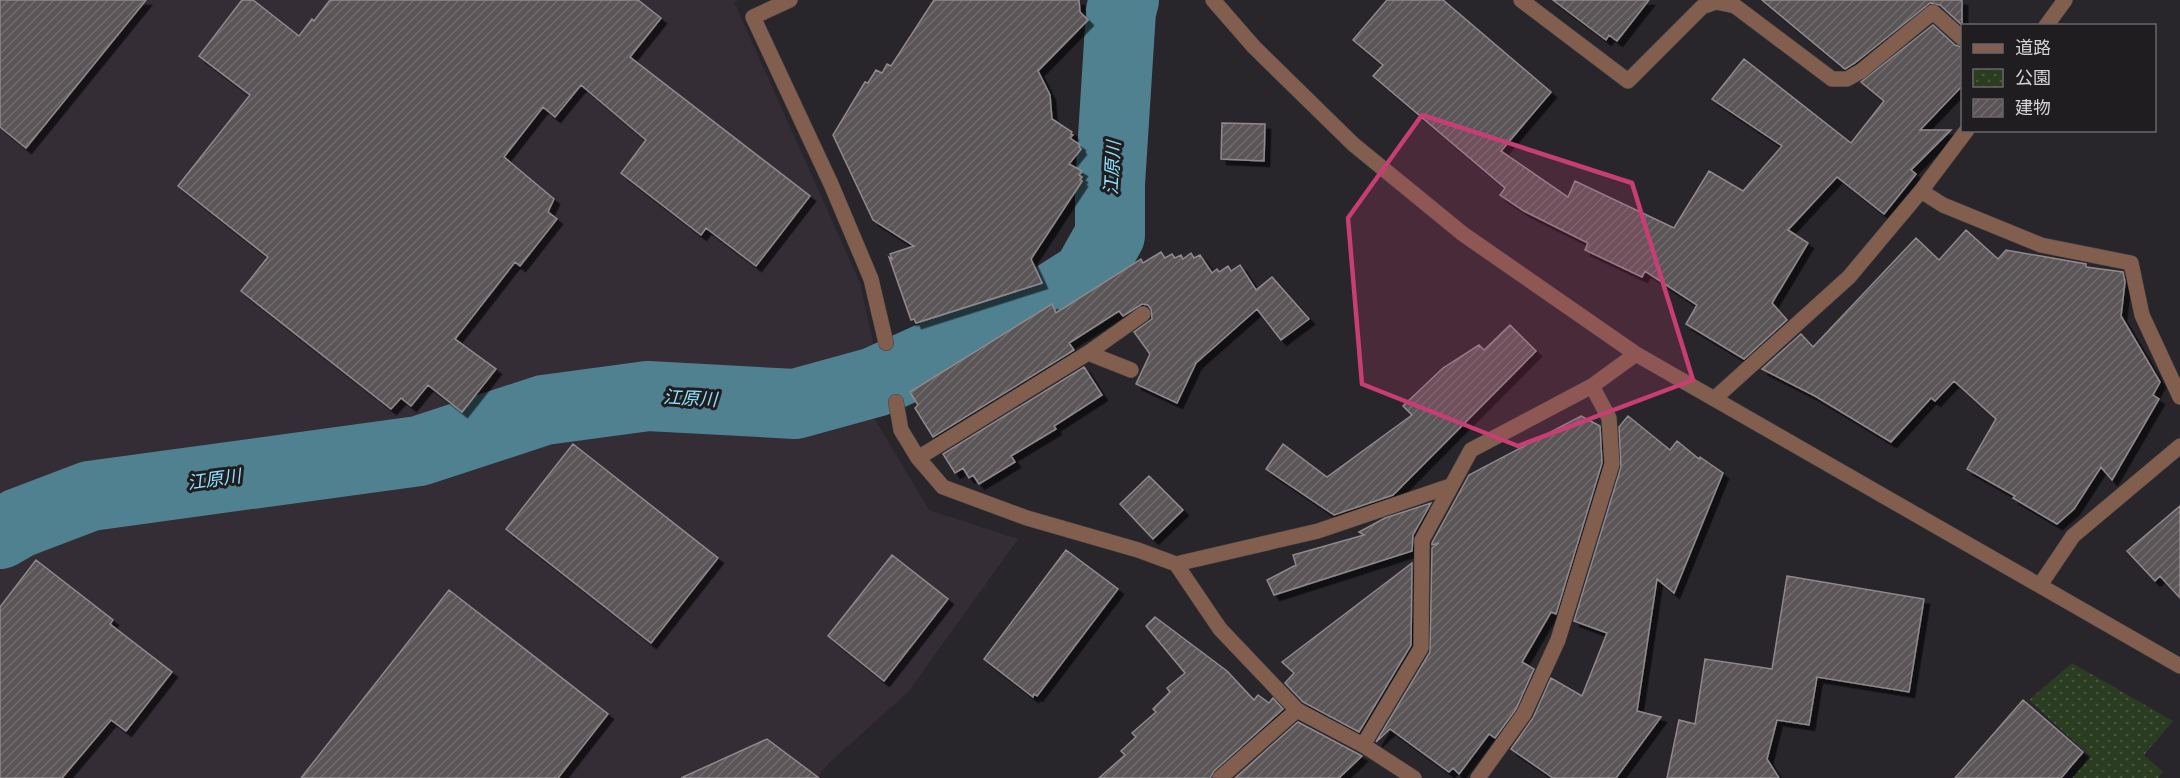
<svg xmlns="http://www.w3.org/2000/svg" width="2180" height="778" font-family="Roboto,'Noto Sans JP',sans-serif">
	<defs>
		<pattern id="park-dots" width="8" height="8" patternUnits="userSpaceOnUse" patternTransform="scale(1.5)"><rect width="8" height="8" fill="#2a3d20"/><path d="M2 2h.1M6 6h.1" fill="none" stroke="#485840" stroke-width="1.8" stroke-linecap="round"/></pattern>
		<pattern id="building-hatch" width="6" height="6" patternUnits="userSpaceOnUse" patternTransform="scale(1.5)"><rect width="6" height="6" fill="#5a5457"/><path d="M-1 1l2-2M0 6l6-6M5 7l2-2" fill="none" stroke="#716c6e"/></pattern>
		<filter id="shadow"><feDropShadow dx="5.5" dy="5.5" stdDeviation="0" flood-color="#0009"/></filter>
	</defs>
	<rect width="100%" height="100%" fill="#29262b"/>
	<path fill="#342d36" d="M0 0H739L734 2 860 283 874 347 864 401 929 510 1018 539 908 692 829 763 817 778H0Z"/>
	<path fill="url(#park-dots)" d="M2072 663 2173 721 2144 755 2163 772 2158 778H2072L2091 757 2029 700Z"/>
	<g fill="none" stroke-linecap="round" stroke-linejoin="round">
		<path stroke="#508190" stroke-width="70" d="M0 534 19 523 90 496 419 451 544 410 648 396 795 404 875 382 1032 311 1087 276 1110 235V184L1121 11 1124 0"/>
	</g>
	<path fill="url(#building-hatch)" stroke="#90898d" stroke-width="1.5" filter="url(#shadow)" d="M0 0H146L26 148 0 127Z
		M242 0H253L299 36 312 19 314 21 330 0H638L661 18 630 57 810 196 756 266 706 228 701 235 621 173 646 140 581 85 555 117 543 107 504 157 554 199 548 212 557 219 520 266 515 262 455 339 496 369 462 412 428 385 411 406 401 398 391 409 241 291 268 257 178 186 250 95 199 56Z
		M934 0H1079L1080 12 1088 20 1038 71 1050 95 1052 119 1072 132 1071 134 1073 135 1070 138 1080 145 1079 147 1081 149 1069 164 1082 171 1079 175 1082 177 1080 179 1082 181 1031 259 1042 283 916 323 914 319 911 320 889 257 892 259 890 254 914 246 873 220 833 135 865 82 868 83 876 70 882 73 887 64 891 66Z
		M1387 0H1443L1551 92 1501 151 1568 197 1575 181 1674 228 1709 171 1743 191 1782 146 1712 99 1744 59 1851 143 1884 101 1861 82 1933 25 1955 45 1962 47V86L1920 130H1951L1911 170 1916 174 1884 214 1837 177 1788 230 1808 243 1772 303 1787 320 1744 359 1686 324 1697 305 1645 271 1642 277 1585 250 1588 243 1524 211 1500 195 1505 188 1373 76 1383 65 1353 40Z
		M1553 0H1649L1617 41 1609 35 1606 40Z
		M1762 0H1962V25L1940 5 1930 3 1855 63 1845 69Z
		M1222 123 1265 124 1264 161 1221 159Z
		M1966 230 1998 259 2006 250 2086 264V267L2123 272 2125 282 2121 316 2160 382 2153 395 2159 399 2112 480 2101 467 2074 509 2057 524 2013 498 2015 496 1967 469 1996 419 1954 381 1935 401 1931 398 1891 442 1815 396 1762 369 1801 334 1813 347 1916 238 1939 260Z
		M1161 252 1165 258 1172 254 1175 258 1181 255 1183 259 1191 253 1194 258 1200 255 1212 273 1217 269 1219 272 1228 266 1231 271 1240 265 1256 290 1272 277 1309 319 1281 340 1257 309 1196 363 1177 403 1136 384 1150 354 1134 332 1152 319 1151 309 1148 305 1142 304 1123 316 1119 311 1069 343 1074 350 933 437 915 408 918 405 910 392 1052 304 1056 313 1141 259 1143 263Z
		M1510 325 1536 351 1393 495 1334 515 1266 469 1283 444 1327 477 1412 415 1403 406 1443 368 1479 345 1484 350Z
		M1084 367 1102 395 1054 426 1056 429 1011 456 1015 462 979 484 973 475 969 478 963 468 955 473 943 454Z
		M1581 416 1600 426 1602 463 1556 614 1551 612 1522 662 1534 669 1516 709 1495 738 1489 734 1459 774 1453 768 1449 772 1390 729 1376 742 1430 652 1432 548 1439 543 1432 545V543L1469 475Z
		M1628 416 1670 450 1677 441 1699 459 1700 457 1723 473 1674 593 1657 579 1637 711 1661 717 1616 778H1553L1511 749 1533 718 1551 678 1582 696 1607 633 1574 621 1621 467 1619 427Z
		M573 444 718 558 651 643 506 529Z
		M1149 476 1183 510 1153 539 1120 504Z
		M1431 503 1413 535 1412 551 1274 595 1267 580 1296 565 1293 555 1364 535 1359 532 1385 518Z
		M2180 506V598L2160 576 2155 581 2127 551Z
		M1066 550 1118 589 1037 696 1034 694 1033 697 984 659Z
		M892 555 948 599 884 681 828 636Z
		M36 560 113 620 110 624 172 672 126 731 111 720 62 778H0V607Z
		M1412 563 1411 645 1359 732 1303 702 1285 683 1294 673 1282 662Z
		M1787 576 1924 599 1909 692 1817 677 1809 725 1777 720 1767 759 1779 778H1667L1679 720 1695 724 1705 659 1772 669Z
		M449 590 608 714 558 778H301Z
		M1155 617 1227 671 1254 700 1258 695 1269 703 1273 698 1283 709 1214 771 1210 778H1099L1125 755 1121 751 1136 737 1132 733 1156 712 1153 709 1170 692 1167 688 1185 673 1146 626Z
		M2023 700 2083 752 2061 778H1955Z
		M1298 722 1362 756 1339 778H1235Z
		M767 739 819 778H681Z"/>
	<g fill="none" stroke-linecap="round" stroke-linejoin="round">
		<defs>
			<path id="minor" d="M790 0 753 17 831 184 871 279 886 343
				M1213 0 1254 47 1353 144 1463 234 1636 354 2180 666
				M1521 0 1628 81 1702 7 1716 2 1735 6 1832 79H1847L1861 71 1933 12 1962 38
				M2046 26 2065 0
				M1921 191 1943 205 2041 245 2131 263 2142 315 2180 397
				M1143 314 1088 353 918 458 943 487 1027 518 1138 550 1176 564 1220 629 1297 710 1363 745 1414 778
				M1088 353 1131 370
				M1714 399 1849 277 1921 191 1967 130
				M896 402 901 430 918 458
				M1176 564 1318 531 1450 486
				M2040 585 2073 536 2180 446
				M1363 745 1421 648 1422 540 1471 450 1592 386 1636 354
				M1220 778 1297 710
				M1478 778 1524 714 1558 640 1612 464 1609 418 1592 386"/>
		</defs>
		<use href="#minor" stroke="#454247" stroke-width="16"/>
		<use href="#minor" stroke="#815e4d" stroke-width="15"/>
	</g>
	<path fill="#c63e74" fill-opacity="0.2" stroke="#c63e74" stroke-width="4.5" stroke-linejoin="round" d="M1422 115 1632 183 1693 380 1518 446 1362 384 1348 218Z"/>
	<g text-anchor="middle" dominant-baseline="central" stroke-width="6" stroke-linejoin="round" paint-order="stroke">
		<g font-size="18" font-style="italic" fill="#8fe2fc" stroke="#201d21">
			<text transform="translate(1112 168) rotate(-87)">江原川</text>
			<text transform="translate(690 398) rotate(3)">江原川</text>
			<text transform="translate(214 479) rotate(-8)">江原川</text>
		</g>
	</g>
	<rect x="1961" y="24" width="195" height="108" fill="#201d21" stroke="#69666a" stroke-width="1.5"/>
	<rect x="1973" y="44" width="30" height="9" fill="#815e4d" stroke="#69666a" stroke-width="1.5"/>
	<text x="2015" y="54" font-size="18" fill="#d6d4d7">道路</text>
	<rect x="1973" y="69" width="30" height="18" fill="url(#park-dots)" stroke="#69666a" stroke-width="1.5"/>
	<text x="2015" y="84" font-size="18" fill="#d6d4d7">公園</text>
	<rect x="1973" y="99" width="30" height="18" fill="url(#building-hatch)" stroke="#69666a" stroke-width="1.5"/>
	<text x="2015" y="114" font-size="18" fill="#d6d4d7">建物</text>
</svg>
